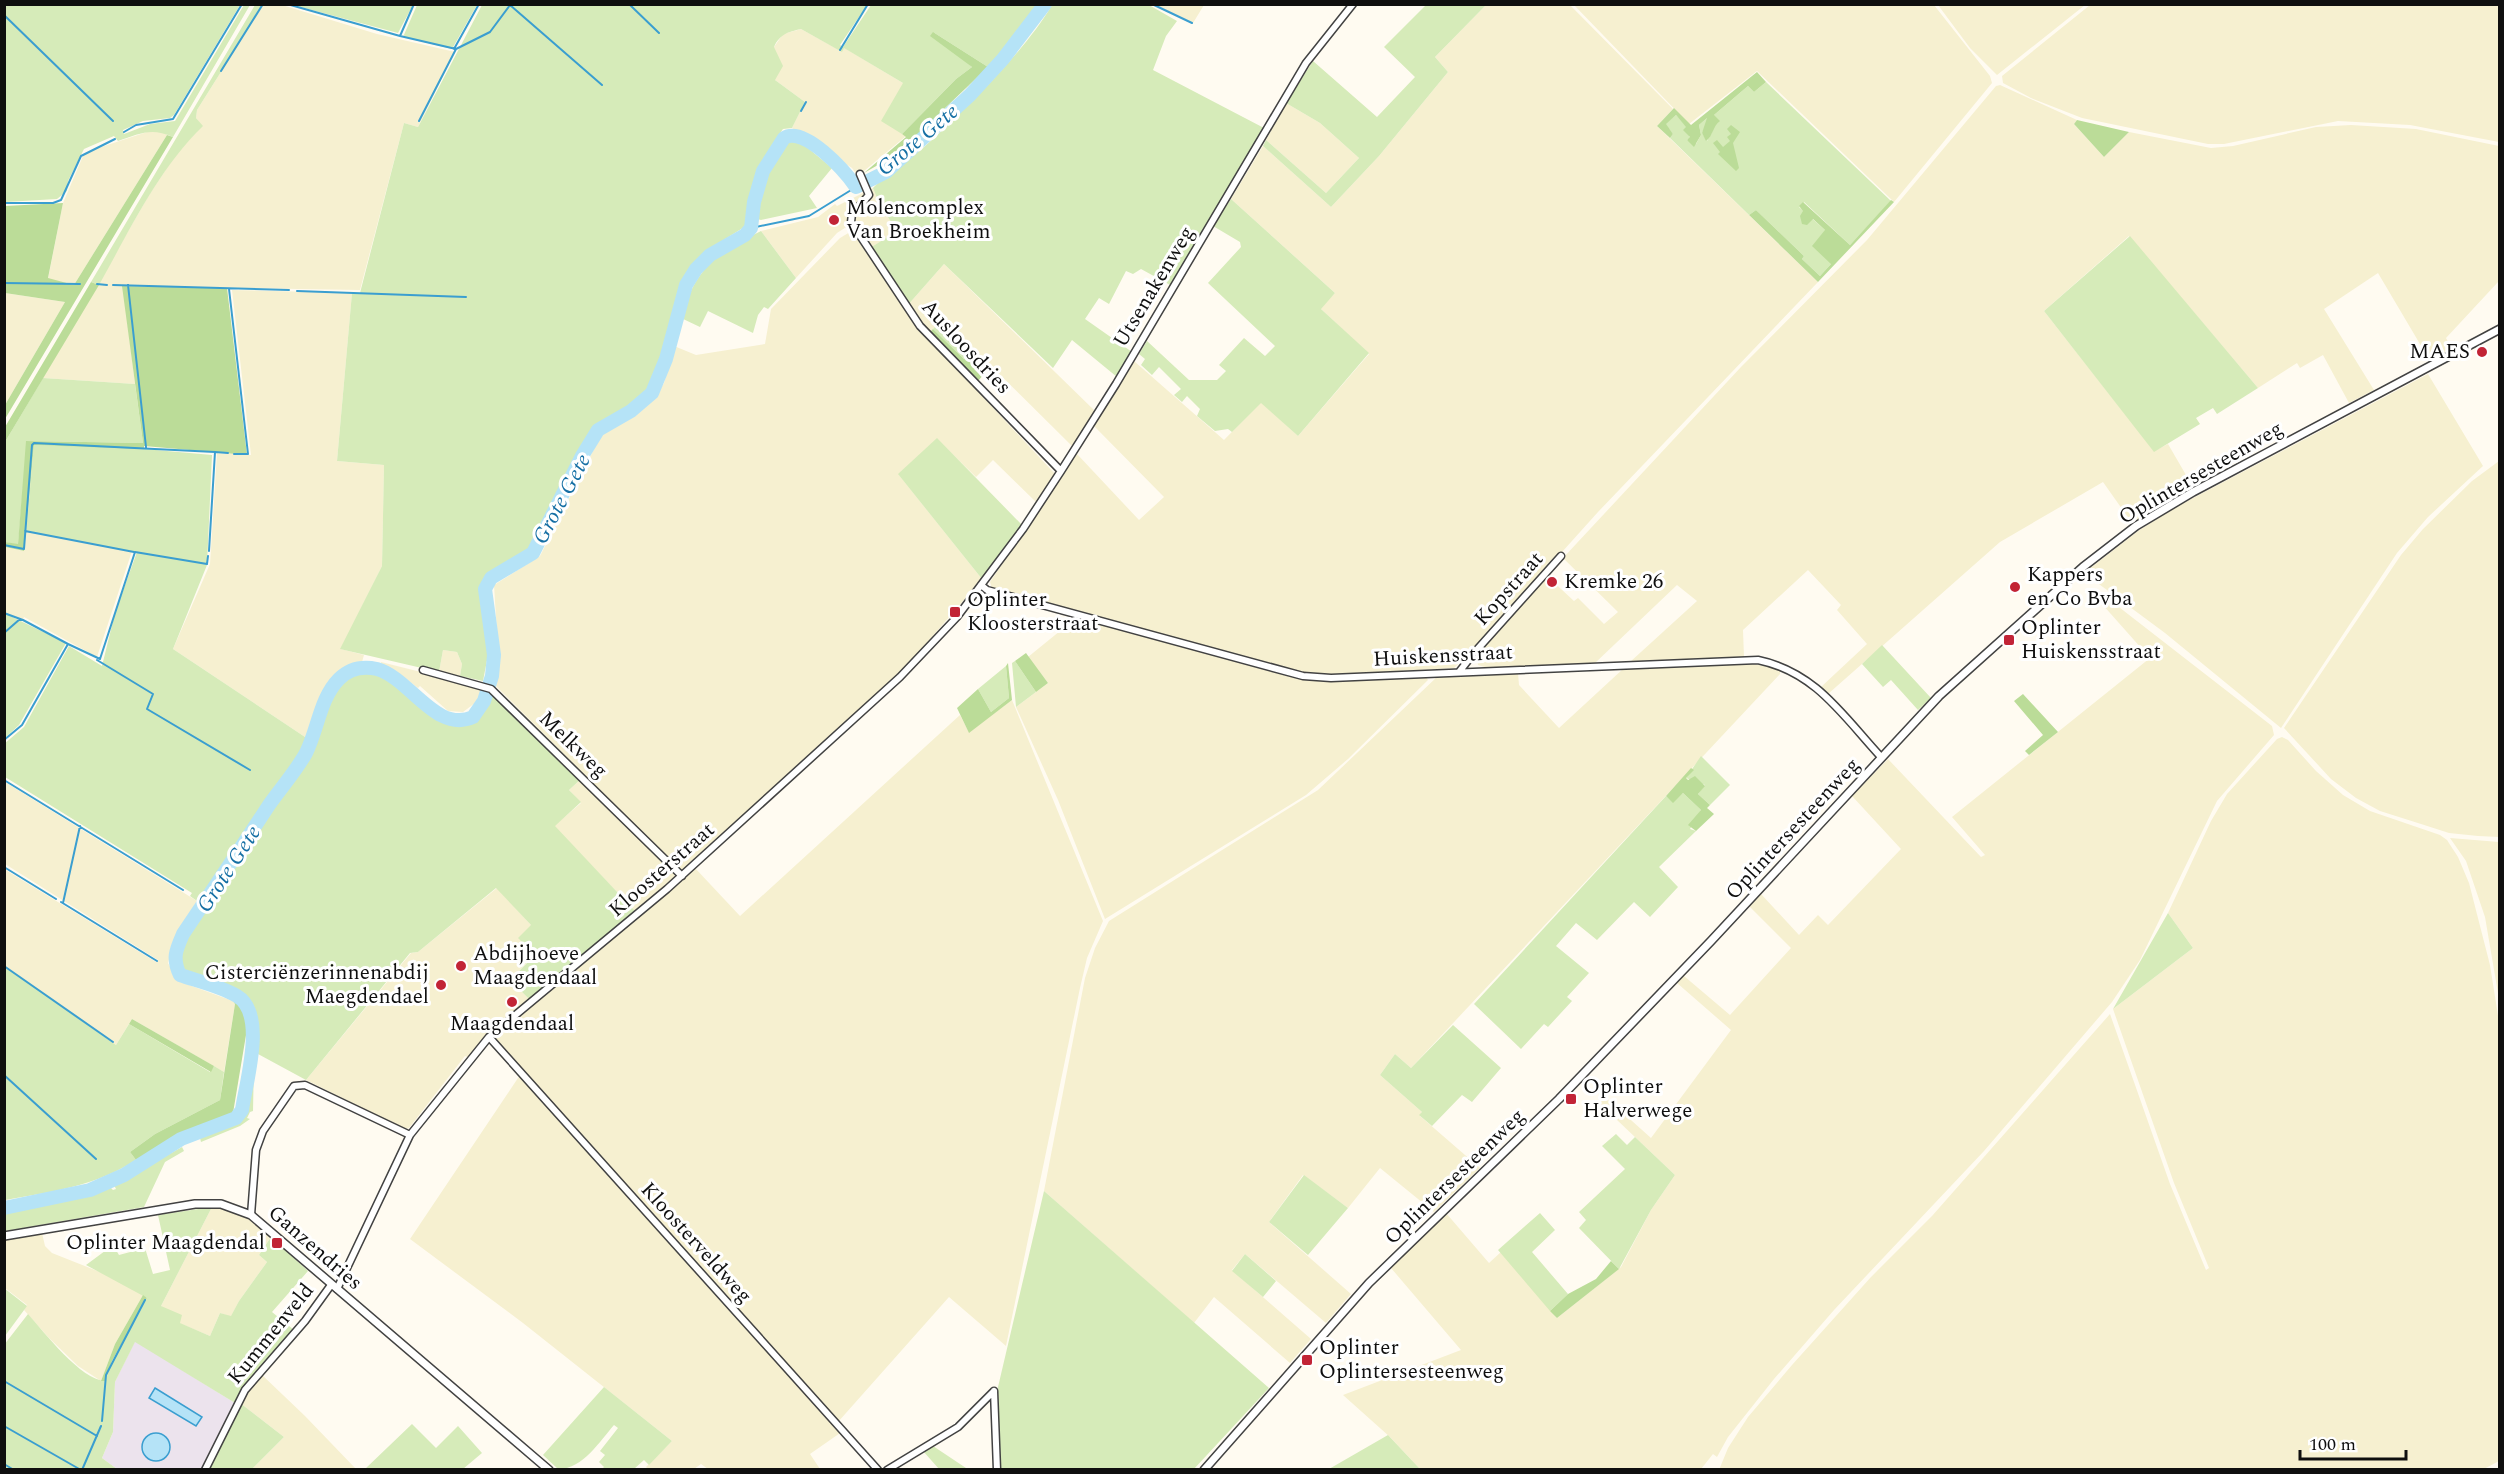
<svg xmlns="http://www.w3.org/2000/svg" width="2504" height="1474" font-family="Spectral,serif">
	<rect width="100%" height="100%" fill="#fffbf1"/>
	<path fill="#ece3ed" d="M135 1341 235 1403 201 1469H117L102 1458 113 1432 115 1382Z"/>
	<path fill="#f6f0d0" d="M263 5H282L377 34 455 52 418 127 404 123 360 290 123 286 135 384 43 378 149 195 178 151 202 126 196 118 197 110Z
		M1156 5H1204L1193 23Z
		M1486 5H1570L1673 109 1657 126 1818 282 1598 512 1472 652 1454 668 1329 675 1301 673 992 588 990 582 1077 454 1139 520 1164 497 1094 426 1134 361 1224 440 1261 402 1298 436 1369 354 1320 308 1335 293 1231 199 1263 146 1331 207 1379 156 1448 72 1435 57Z
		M1574 5H1934L1990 76 1992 83 1894 202 1757 71 1689 124Z
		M1938 5H2085L1997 75 1970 48Z
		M2090 5H2499V142L2410 125 2338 121 2224 144H2208L2082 118 2031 98 2003 83 2002 76Z
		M801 29 841 51 843 47 903 83 902 134 906 136 858 176 852 168 792 128 805 102 775 80 774 47 783 34Z
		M2000 85 2077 120 2074 124 2104 157 2129 132 2211 148 2233 146 2316 127 2351 125 2416 129 2499 146V281L2446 338 2452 349 2430 361 2378 273 2324 309 2374 390 2349 403 2323 355 2300 368 2297 363 2258 388 2129 236 2044 311 2154 451 2168 444 2193 487 2132 523 2103 482 2000 542 1828 694 1821 687 1867 644 1837 610 1841 605 1808 570 1743 630 1744 657 1630 662 1697 601 1677 585 1594 664 1488 668 1478 665 1476 654 1547 576 1574 601 1578 598 1604 624 1618 612 1563 558 1741 367 1867 240 1996 86Z
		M1286 103 1320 123 1359 158 1326 193 1266 140Z
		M147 132H165L167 135 74 285 48 279 63 203 83 156 89 151Z
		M873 188 879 203 898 231 870 248 851 224 837 233 796 278 761 231 818 217 835 204 837 206Z
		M850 232 853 233 914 323 1055 474 1037 503 993 460 976 477 937 439 899 475 982 579 906 667 684 869 679 870 495 685 499 665 494 585 540 556 597 443 604 433 640 412 656 396 664 383 674 346 696 355 765 344 771 309 840 238Z
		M944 264 1095 411 1073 447 944 319 930 332 907 306Z
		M232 290 352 293 337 461 384 465 382 566 341 649 364 655 362 662 344 669 329 684 308 739 173 649 210 564 217 453 251 455Z
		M5 293 65 302 5 405Z
		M2428 374 2483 466 2428 517 2397 553 2281 728 2165 633 2084 573 2138 531 2176 507Z
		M2499 461V837L2478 836 2449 833 2421 824 2380 811 2356 798 2331 779 2284 728 2401 555 2423 529 2472 481Z
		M26 532 132 551 97 657 24 617 23 620 5 613 4 547 23 551Z
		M2106 597 2272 726 2274 735 2217 801 2140 960 2112 1002 1984 1151 1834 1310 1774 1379 1728 1437 1717 1457 1713 1454 1701 1469H1420L1390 1437 1343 1395 1461 1350 1391 1268 1446 1213 1489 1263 1501 1252 1557 1318 1621 1267 1651 1210 1675 1175 1597 1101 1603 1095 1651 1138 1731 1030 1677 983 1684 976 1730 1015 1791 948 1749 906 1761 894 1799 935 1818 915 1828 925 1901 849 1852 796 1888 759 1981 857 1985 855 1952 817 2150 658 2102 604Z
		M1076 618 1295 678 1332 680 1426 677 1428 680 1348 759 1306 795 1105 919 1058 800 1016 707 1048 683 1028 657Z
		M443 650 457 652 462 664 460 676 439 672Z
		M381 662 481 687 479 706 475 703 463 712 448 711 420 686 418 688 405 678 381 666Z
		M1747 663 1780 669V674L1411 1068 1395 1054 1380 1075 1422 1112 1420 1116 1480 1168 1434 1212 1380 1168 1348 1208 1303 1175 1269 1222 1351 1294 1326 1323 1245 1254 1232 1270 1311 1339 1290 1363 1214 1297 1194 1323 1044 1191 1085 978 1095 948 1109 921 1318 790 1438 676 1518 673 1519 685 1559 728 1624 668Z
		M1012 700 1103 921 1087 958 1080 988 1006 1346 949 1297 838 1422 495 1038 695 868 740 916 960 715 969 732Z
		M2282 737 2288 740 2316 771 2343 795 2370 811 2440 835 2447 840 2458 857 2469 883 2490 965 2499 1022V1461L2482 1470H1719L1728 1448 1748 1417 1792 1365 1871 1277 1932 1216 2110 1014 2170 1184 2206 1270 2209 1268 2174 1183 2113 1009 2193 948 2168 913 2211 821 2227 794 2277 739Z
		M581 779 675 873 674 878 635 911 554 826 581 803 569 790Z
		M5 782 197 901 176 936 168 963 178 981 233 1001 235 1004 224 1072 132 1019 116 1045 5 966 4 869 156 962 158 960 5 864Z
		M2450 838 2499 842V999L2485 917 2466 861Z
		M497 888 531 925 535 954 510 980 529 999 485 1037 468 1057 465 1056 409 1128 405 1129 306 1080 411 953 418 952Z
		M520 1075 843 1431 810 1454 820 1469H708L701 1464 694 1469H648L646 1467 672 1441 523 1323 410 1239Z
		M212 1207 235 1212 251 1219 271 1237 259 1255 267 1262 239 1301 231 1317 220 1313 210 1336 179 1323 161 1306Z
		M42 1233 45 1246 52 1253 105 1274 143 1295 115 1344 101 1381 78 1366 49 1338 24 1310 27 1305 5 1288 4 1240Z
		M261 1374 305 1416 356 1469H252L284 1437 240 1403 247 1389Z"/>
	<path fill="#d6ebb9" d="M4 5H240L174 115 170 118 143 121 123 130 124 134 150 124 175 121 244 5H250L173 137C151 127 139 134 118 141L114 136 84 149 68 181 67 191 57 199 5 202Z
		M255 5H263L197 110 196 118 203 126C157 171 130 230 99 285L91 282Z
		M293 5H413L398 33Z
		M417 5V4L477 5 452 49 403 37Z
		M482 5H867L840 45 843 47 871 5H1037L1012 40 988 67 933 32 972 67 956 79 902 134 881 121 903 83 844 48 842 52 801 29C788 32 780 34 774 47L783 66 775 80 805 102 792 128 783 129C760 159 756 191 746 226 722 241 697 255 684 281 665 317 670 366 642 398L592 430 533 545C520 563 495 564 483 583L488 655 483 681 460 676 462 664 457 652 443 650 439 672 340 649 382 566 384 465 337 461 352 293H360L404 123 418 127Z
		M1052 5H1149L1177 21 1166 36 1153 70 1264 128 1172 286 1141 269 1133 274 1126 271 1109 304 1099 298 1085 319 1132 352 1117 377 1072 340 1053 368 944 264 907 306 870 248 897 231 879 203 873 188C887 173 907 162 923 148 963 112 1026 50 1052 5Z
		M1426 5H1486L1435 57 1448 72 1379 156 1331 207 1263 146 1266 140 1326 193 1359 158 1320 123 1286 103 1313 61 1377 117 1415 77 1384 47Z
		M1766 82 1891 201 1850 245 1804 202 1799 207 1825 230 1831 264 1820 276 1802 259 1804 256 1756 210 1749 215 1670 138 1673 134 1665 124 1676 115 1687 127 1690 138 1687 140 1696 144 1701 135 1699 125 1707 118 1709 120 1702 133 1707 141 1712 133 1714 115 1748 86 1754 92Z
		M790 139H797L832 168 809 196 817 208 761 220 757 219 755 212 773 161Z
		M1231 199 1335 293 1321 309 1369 353 1298 436 1261 403 1232 432 1228 429 1215 431 1197 416 1200 409 1187 396 1182 402 1174 395 1181 389 1159 367 1152 375 1141 365 1145 359 1139 354 1147 341 1189 380H1217L1226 371 1219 365 1244 338 1265 356 1275 346 1208 283 1241 247 1240 242 1213 226Z
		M761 231 796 278 768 309 764 307 758 315 753 333 708 311 700 327 681 318C696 267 715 255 761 231Z
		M2130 236 2258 388 2217 414 2213 408 2196 418 2200 424 2154 452 2044 311Z
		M943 319 975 350 964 359 933 329Z
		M43 378 135 384 143 443 27 441 18 545 5 542V442Z
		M937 438 1022 525 982 579 898 474Z
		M34 445 133 448 212 455 207 565 173 649 308 739 272 795 197 901 190 896 192 893 5 777 4 744 24 727 69 646 102 666 115 613 137 552 26 532Z
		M4 613 66 643 19 725 5 738Z
		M1882 645 1931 698 1918 710 1891 680 1883 687 1862 664Z
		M1015 661 1036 692 1016 707 1012 663Z
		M1006 666 1009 698 991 712 978 689Z
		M362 672C375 673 386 676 397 683 430 705 466 760 490 692L581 779 569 790 581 802 555 826 635 911 529 999 510 980 535 955 518 938 531 925 496 888 418 952 410 953 306 1080 258 1054 254 1060 253 1111 250 1112 247 1118 250 1119 240 1126 201 1142 200 1138 239 1121 246 1112C251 1085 268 1012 245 995 231 984 202 978 185 970L181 968 179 956 187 936 309 755 333 691 348 676Z
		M1701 756 1730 785 1710 805 1698 794 1705 785 1686 778Z
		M1683 793 1701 810 1690 829 1696 831 1659 867 1678 887 1650 917 1634 902 1597 940 1576 923 1556 946 1589 973 1567 997 1572 1001 1548 1027 1544 1024 1521 1049 1474 1004 1666 796 1673 802Z
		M2168 913 2193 948 2113 1009Z
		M4 966 116 1045 129 1024 210 1072 214 1066 224 1072 220 1100 155 1134 130 1152 136 1160C96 1186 51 1192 5 1200Z
		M1453 1025 1501 1068 1472 1102 1462 1095 1432 1126 1419 1115 1422 1112 1380 1075 1395 1054 1411 1068Z
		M1616 1134 1627 1145 1635 1137 1675 1175 1651 1210 1619 1269 1579 1228 1586 1220 1579 1212 1625 1169 1602 1146Z
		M182 1147 184 1151 165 1162 144 1207 5 1231V1212L68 1200 110 1187 113 1190 116 1189 114 1185Z
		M1304 1175 1348 1208 1308 1255 1269 1222Z
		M1044 1191 1269 1388 1194 1469 1000 1470 998 1387Z
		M212 1207 161 1306 182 1315 180 1323 210 1336 220 1313 231 1316 239 1301 267 1262 259 1255 271 1237 308 1271 272 1312 294 1330 247 1383 235 1403 135 1342 115 1382 113 1432 102 1458 117 1469H5L4 1345 28 1314C44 1332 81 1380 105 1381L112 1362 147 1298 86 1265 113 1245 119 1255 145 1248 153 1274 170 1270 158 1215Z
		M1540 1213 1555 1230 1532 1252 1568 1294 1550 1311 1498 1250Z
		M1245 1254 1276 1281 1263 1297 1232 1271Z
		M4 1288 27 1306 5 1336H4Z
		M604 1387 672 1441 649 1465 644 1460 634 1469H602L604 1467 599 1462 605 1455 600 1451 618 1428 614 1425C600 1441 582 1470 558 1469L543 1455Z
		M240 1403 284 1437 252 1469 207 1470Z
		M412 1424 436 1448 458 1426 482 1453 463 1469H365Z
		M1388 1435 1420 1469H1329Z
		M933 1446 966 1468 965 1470 939 1469 923 1451Z"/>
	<path fill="#bbdc98" d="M933 32 988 67 897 154 864 173 906 137 902 134 956 79 972 67 930 36Z
		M1757 72 1766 82 1754 92 1748 86 1714 115 1720 121C1712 127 1714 135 1706 141L1702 133 1707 118 1699 125 1701 135 1694 147 1687 140 1690 137 1683 130 1686 127 1676 115 1666 124 1673 134 1670 138 1657 126 1674 108 1691 125Z
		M2077 120 2129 132 2104 157 2074 124Z
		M1731 125 1740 132 1733 143 1739 168 1736 171 1718 154 1720 152 1713 143 1717 140 1723 147 1730 141 1727 137 1731 134 1727 129Z
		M167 135 173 137 5 419V405L65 302 5 293V206L63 203 48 278 74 285Z
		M1891 200 1894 202 1818 282 1749 215 1756 210 1804 256 1802 259 1820 276 1831 264 1812 246 1825 230 1813 219 1807 225 1802 224 1800 216 1803 211 1799 206 1803 202 1850 245Z
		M91 282 99 285 5 442V427Z
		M122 286 227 288 247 455 144 446V449L34 445 24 551 5 547V542L18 544 26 441 143 443Z
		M933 329 964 359 975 350 991 366 978 381 930 332Z
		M1026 653 1048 683 1036 692 1015 661Z
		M1008 663 1012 700 969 733 957 708 978 689 991 712 1009 698 1006 666Z
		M2023 694 2058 732 2029 755 2025 751 2043 735 2014 701Z
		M1691 768 1694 770 1686 778 1688 780 1695 776 1705 786 1698 794 1710 805 1707 808 1714 814 1696 831 1688 825 1701 810 1683 793 1673 803 1666 796Z
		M233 1001 244 1008 248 1023 233 1113 228 1117 173 1139 136 1160 130 1152 155 1134 220 1100 235 1004Z
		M132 1019 214 1066 211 1072 129 1024Z
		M1611 1261 1619 1269 1557 1318 1550 1311 1568 1294 1596 1279Z
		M143 1295 147 1298 112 1361 105 1381H101L115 1344Z"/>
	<path fill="#b5e3f7" stroke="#3a9ed0" stroke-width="1.5" d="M155 1388 202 1417 196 1426 149 1398Z
		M142 1447a14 14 0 1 1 28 0a14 14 0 1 1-28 0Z"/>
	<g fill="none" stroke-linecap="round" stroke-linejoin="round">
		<path stroke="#3a9ed0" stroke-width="2" d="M287 4 400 36 414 4
			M629 4 659 33
			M1152 4 1192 23
			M4 15 113 121
			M400 36 456 49 490 32 510 5 602 85
			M454 49 479 4
			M840 50 868 4
			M221 71 263 4
			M801 111 806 102
			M419 121 456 49
			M124 132 136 125 173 119 242 4
			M789 135 791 130
			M4 203H53L61 200 81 156 115 139
			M751 228 809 216 856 187
			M4 283 80 284
			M97 284 107 285
			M113 285 289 290
			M128 285 146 447
			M229 289 248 454H234
			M297 291 466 297
			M25 531 134 552
			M4 545 24 549 32 445 34 443 215 452
			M209 551 215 452 228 453
			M4 613 23 620 68 644
			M4 633 20 619
			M97 660 153 694 147 709 250 770
			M4 740 22 725 68 644 100 659 135 552 207 564 208 556
			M4 780 183 890
			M4 867 56 899
			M61 902 157 961
			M63 903 80 826
			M4 966 113 1042
			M4 1075 96 1159
			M4 1381 97 1436
			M102 1421 106 1375 145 1300
			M4 1426 81 1470
			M4 1464 14 1470
			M82 1470 101 1426"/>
		<path stroke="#b5e3f7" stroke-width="14" d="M4 1208 90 1190 124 1175 181 1139 236 1118 242 1110C246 1081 267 1014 237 996 220 986 198 981 180 975 172 958 176 950 183 934 212 891 241 848 269 805 281 788 296 771 306 753 318 729 320 698 339 679 350 668 363 666 377 669 410 678 436 734 473 717L484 701 492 676 494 655 485 589 491 578 533 553 582 456 598 430 631 411 652 393 666 359 686 285 696 269 710 255 745 235 751 228 754 202 763 171 784 138C804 125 845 171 856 187L886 172 970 95 1003 59 1045 4"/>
		<defs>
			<path id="minor" d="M860 174 869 195 852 214 851 222 920 326 1061 471
				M981 585 987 590 1303 676 1331 678 1758 660C1816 672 1843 716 1881 757
				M423 670 491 689 682 876
				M1459 672 1474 653 1561 556
				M489 1037 878 1470
				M251 1215 256 1150 263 1131 294 1086 305 1085 410 1135
				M337 1289 410 1135 489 1037 667 889 900 677 957 617 1023 529 1061 471 1116 384 1306 63 1353 4
				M994 1391 997 1470
				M205 1470 245 1390 305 1321 331 1285
				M887 1470 958 1427 994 1391"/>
			<path id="tertiary" d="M4 1236 195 1204H221L251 1215 549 1470
				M1204 1470 1369 1283 1559 1099 1711 941 1939 696 2083 567 2136 526 2193 492 2500 329"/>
		</defs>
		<use href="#minor" stroke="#424242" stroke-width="9"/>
		<use href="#tertiary" stroke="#424242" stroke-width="10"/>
		<use href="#minor" stroke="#fff" stroke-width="6"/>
		<use href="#tertiary" stroke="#fff" stroke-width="7"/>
	</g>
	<g fill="#c22436" stroke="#fff" stroke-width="2">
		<circle cx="834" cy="220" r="6"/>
		<circle cx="2482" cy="352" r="6"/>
		<circle cx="1552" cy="582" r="6"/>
		<circle cx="2015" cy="587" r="6"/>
		<rect x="949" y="606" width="12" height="12" rx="3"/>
		<rect x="2003" y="634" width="12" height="12" rx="3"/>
		<circle cx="461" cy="966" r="6"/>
		<circle cx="441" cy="985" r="6"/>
		<circle cx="512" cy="1002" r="6"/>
		<rect x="1565" y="1093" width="12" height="12" rx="3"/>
		<rect x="271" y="1237" width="12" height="12" rx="3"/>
		<rect x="1301" y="1354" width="12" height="12" rx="3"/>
	</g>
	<g text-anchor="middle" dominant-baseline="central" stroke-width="6" stroke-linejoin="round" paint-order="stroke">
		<g font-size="21" fill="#0f0f0f" stroke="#fff" text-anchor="start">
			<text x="846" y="208">Molencomplex<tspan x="846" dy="24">Van Broekheim</tspan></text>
			<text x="2470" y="352" text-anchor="end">MAES</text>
			<text x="2027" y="575">Kappers<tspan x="2027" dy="24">en Co Bvba</tspan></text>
			<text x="1564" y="582">Kremke 26</text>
			<text x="967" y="600">Oplinter<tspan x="967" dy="24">Kloosterstraat</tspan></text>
			<text x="2021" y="628">Oplinter<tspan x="2021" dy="24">Huiskensstraat</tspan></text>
			<text x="473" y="954">Abdijhoeve<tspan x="473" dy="24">Maagdendaal</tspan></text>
			<text x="429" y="973" text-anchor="end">Cisterciënzerinnenabdij<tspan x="429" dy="24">Maegdendael</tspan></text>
			<text x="512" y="1024" text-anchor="middle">Maagdendaal</text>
			<text x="1583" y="1087">Oplinter<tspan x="1583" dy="24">Halverwege</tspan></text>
			<text x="265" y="1243" text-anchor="end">Oplinter Maagdendal</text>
			<text x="1319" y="1348">Oplinter<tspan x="1319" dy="24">Oplintersesteenweg</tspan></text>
		</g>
		<g font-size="21" fill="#0f0f0f" stroke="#fff">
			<text transform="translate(1154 287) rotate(-59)">Utsenakenweg</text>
			<text transform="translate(966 347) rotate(47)">Ausloosdries</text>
			<text transform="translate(2201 473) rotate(-30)">Oplintersesteenweg</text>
			<text transform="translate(1509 589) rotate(-48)">Kopstraat</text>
			<text transform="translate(1443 656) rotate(-3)">Huiskensstraat</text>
			<text transform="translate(573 745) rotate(44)">Melkweg</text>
			<text transform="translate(1793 829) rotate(-47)">Oplintersesteenweg</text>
			<text transform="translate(662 870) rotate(-41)">Kloosterstraat</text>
			<text transform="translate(1455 1177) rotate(-44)">Oplintersesteenweg</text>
			<text transform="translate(696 1243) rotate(48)">Kloosterveldweg</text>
			<text transform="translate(315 1248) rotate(41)">Ganzendries</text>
			<text transform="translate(271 1334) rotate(-51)">Kummenveld</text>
		</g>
		<g font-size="22" font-style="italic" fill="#156fa4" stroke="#fff">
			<text transform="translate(918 140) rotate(-40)">Grote Gete</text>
			<text transform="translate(562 499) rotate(-62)">Grote Gete</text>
			<text transform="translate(229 869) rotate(-57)">Grote Gete</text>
		</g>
	</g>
	<rect width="2504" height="1474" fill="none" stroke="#0f0f0f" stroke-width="12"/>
	<path d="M2300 1450v9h106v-9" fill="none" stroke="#0f0f0f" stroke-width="3"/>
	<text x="2309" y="1450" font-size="18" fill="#0f0f0f" stroke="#ffffff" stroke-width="4.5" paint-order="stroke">100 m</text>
</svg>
